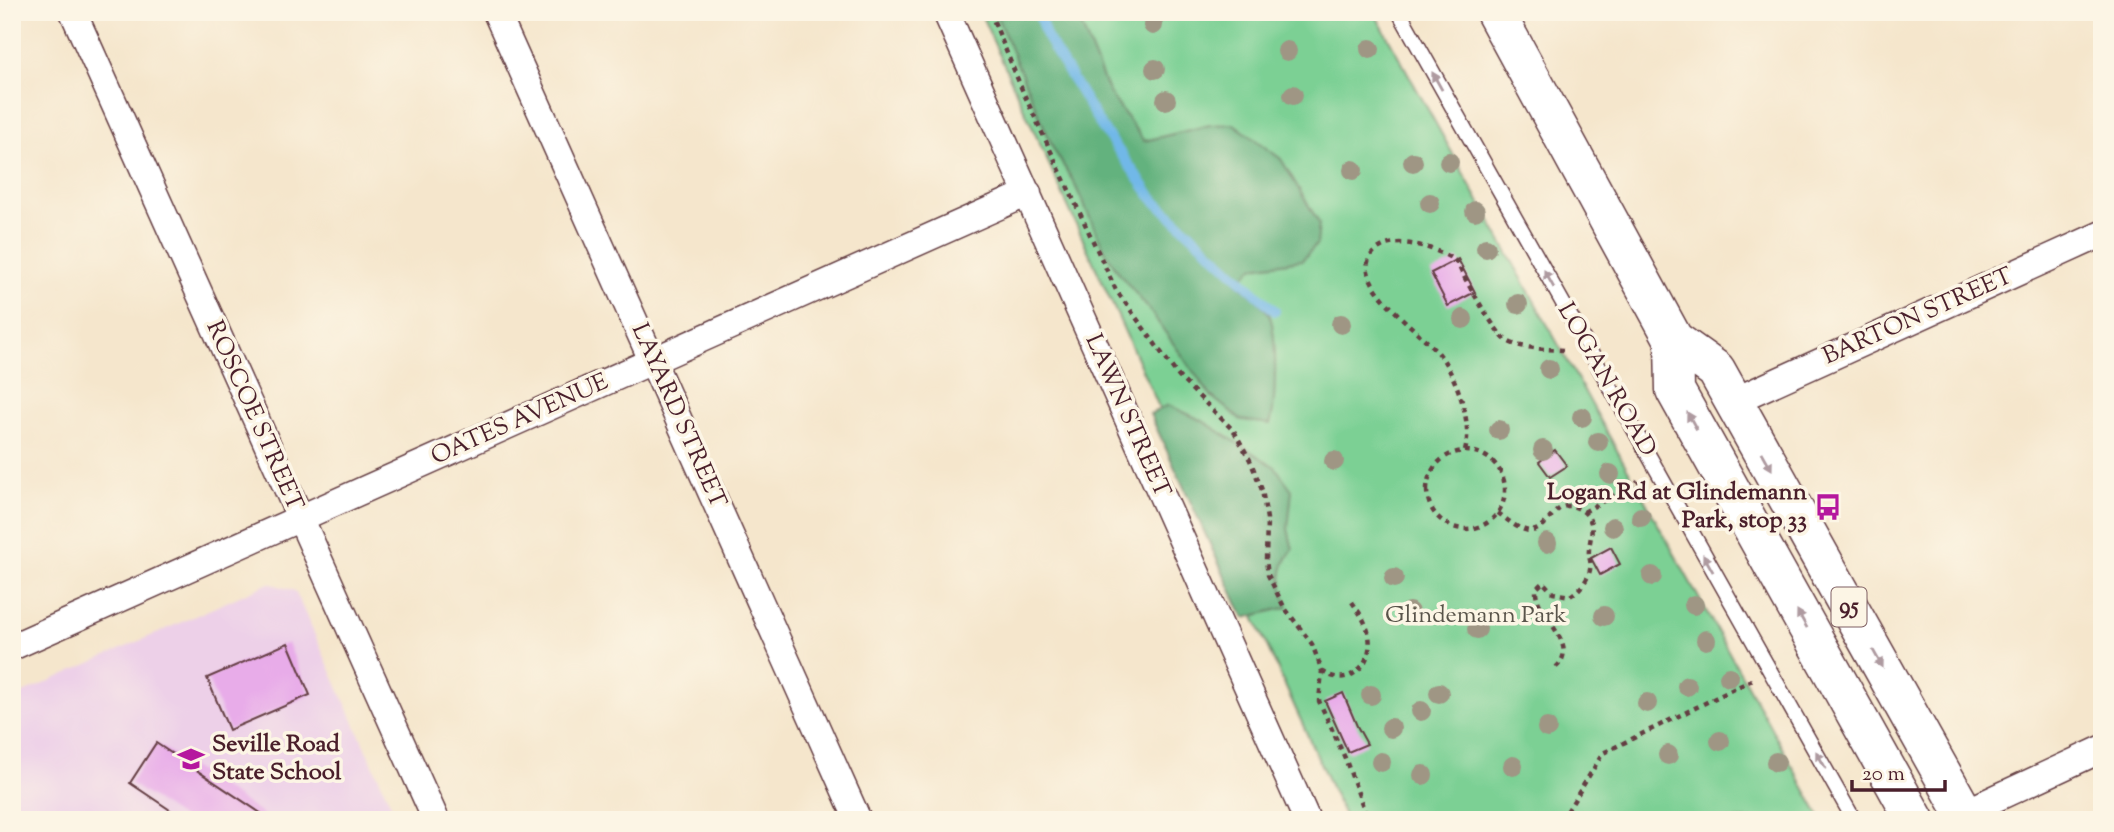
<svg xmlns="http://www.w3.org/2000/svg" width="2114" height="832" font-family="'Sorts Mill Goudy',serif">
	<rect width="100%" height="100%" fill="#fcf5e5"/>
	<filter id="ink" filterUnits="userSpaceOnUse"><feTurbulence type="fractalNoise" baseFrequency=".0143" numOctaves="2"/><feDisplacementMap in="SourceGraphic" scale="14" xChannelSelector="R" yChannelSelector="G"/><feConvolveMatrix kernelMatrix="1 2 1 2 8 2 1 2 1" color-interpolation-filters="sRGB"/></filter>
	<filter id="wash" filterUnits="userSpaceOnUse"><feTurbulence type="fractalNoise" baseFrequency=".00686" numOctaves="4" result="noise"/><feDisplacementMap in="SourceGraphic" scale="28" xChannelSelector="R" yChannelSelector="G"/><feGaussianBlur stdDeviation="1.57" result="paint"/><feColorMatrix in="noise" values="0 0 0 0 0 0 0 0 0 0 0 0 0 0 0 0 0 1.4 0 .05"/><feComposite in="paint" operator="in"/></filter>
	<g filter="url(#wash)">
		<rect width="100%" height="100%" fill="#f5e6cc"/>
		<path fill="#edd0e8" d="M269 583 295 591 398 820H12V698Z"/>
		<path fill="#7bd094" stroke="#627860" stroke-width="2" d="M980 12H1374L1822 820H1346Z"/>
		<path fill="#64b27e" stroke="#576854" stroke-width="2" d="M995 12H1076L1108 91 1144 141 1210 125 1234 124 1281 159 1319 223 1317 244 1302 260 1253 267 1238 283C1247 292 1263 303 1269 314 1278 334 1276 404 1270 424L1241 420 1211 396 1147 307 1121 276 1106 253 1074 183 1054 150Z
			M1168 405 1201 420 1275 467 1292 490 1288 529 1293 550C1276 569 1281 585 1288 607L1244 618 1150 414Z"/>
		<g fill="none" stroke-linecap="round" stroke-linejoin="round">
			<path stroke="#71b8e8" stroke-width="10" d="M1038 12 1046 36 1101 126 1154 200 1275 311"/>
		</g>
		<g id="blocks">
			<path fill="#e8ace9" d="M1458 259 1475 292 1448 306 1431 273Z
				M1555 450 1567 466 1550 477 1539 462Z
				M1611 547 1620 564 1600 575 1591 558Z
				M288 643 310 695 229 730 207 678Z
				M1343 693 1357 726 1367 744 1348 752 1325 701Z
				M156 743 271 820H185L130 783Z"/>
		</g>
	</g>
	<g filter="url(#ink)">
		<use href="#blocks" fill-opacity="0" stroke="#643d43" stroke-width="2"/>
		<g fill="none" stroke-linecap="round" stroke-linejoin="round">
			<defs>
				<path id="service" d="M1399 12 1854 820"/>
				<path id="minor" d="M73 12 436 820
					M496 12 858 820
					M946 12 1307 820
					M1734 401 2102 234
					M12 647 1028 193
					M1964 813 2102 749"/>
				<path id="primary" d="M1495 12 1674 340 1716 370 1968 820
					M1674 340 1675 390 1915 820"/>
			</defs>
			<use href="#service" stroke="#643d43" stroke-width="17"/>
			<use href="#minor" stroke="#643d43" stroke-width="29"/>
			<use href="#primary" stroke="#643d43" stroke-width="41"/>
			<path stroke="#643d43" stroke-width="4.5" stroke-dasharray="5 5" stroke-linecap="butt" d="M990 12 1023 92 1116 290 1179 377 1234 431 1250 460 1262 490 1267 519 1266 560 1268 575 1284 607 1312 644 1322 671 1319 701 1345 758 1368 820
				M1465 451C1473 422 1457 379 1440 355 1425 334 1331 271 1383 246 1402 238 1437 248 1454 260 1457 262 1460 269 1462 273 1469 286 1496 333 1506 340 1518 349 1548 349 1563 350
				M1427 490a39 39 0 1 1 78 0a39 39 0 1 1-78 0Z
				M1584 512 1638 481
				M1498 513C1507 519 1519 531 1531 531 1551 530 1554 494 1581 510 1586 513 1589 517 1591 523 1594 535 1586 548 1590 560 1593 574 1582 589 1570 596L1553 593 1543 582 1536 589C1534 615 1583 645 1555 668
				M1322 671C1348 690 1374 664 1369 636 1367 623 1359 612 1352 602
				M1562 820 1603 753 1752 680"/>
			<use href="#service" stroke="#fff" stroke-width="14"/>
			<use href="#minor" stroke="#fff" stroke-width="26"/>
			<use href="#primary" stroke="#fff" stroke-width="38"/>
		</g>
		<g fill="#9f9684">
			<circle cx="1153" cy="25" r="10"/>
			<circle cx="1370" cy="49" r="10"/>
			<circle cx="1287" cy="51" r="10"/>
			<circle cx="1155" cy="69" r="10"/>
			<circle cx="1293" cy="95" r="10"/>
			<circle cx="1166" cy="100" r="10"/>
			<circle cx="1413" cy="162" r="10"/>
			<circle cx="1449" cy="162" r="10"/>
			<circle cx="1353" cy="170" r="10"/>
			<circle cx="1430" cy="203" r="10"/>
			<circle cx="1475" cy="211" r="10"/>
			<circle cx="1486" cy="248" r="10"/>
			<circle cx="1518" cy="304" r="10"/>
			<circle cx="1463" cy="319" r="10"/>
			<circle cx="1341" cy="324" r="10"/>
			<circle cx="1549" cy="369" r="10"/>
			<circle cx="1582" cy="417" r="10"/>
			<circle cx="1499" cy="430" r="10"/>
			<circle cx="1598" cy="442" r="10"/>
			<circle cx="1543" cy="450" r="10"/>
			<circle cx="1334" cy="461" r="10"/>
			<circle cx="1610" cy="474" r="10"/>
			<circle cx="1641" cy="517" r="10"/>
			<circle cx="1613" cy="527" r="10"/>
			<circle cx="1547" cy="543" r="10"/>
			<circle cx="1652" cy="576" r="10"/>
			<circle cx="1394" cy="578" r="10"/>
			<circle cx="1694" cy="605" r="10"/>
			<circle cx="1409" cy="612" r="10"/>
			<circle cx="1604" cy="616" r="10"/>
			<circle cx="1477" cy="629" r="10"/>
			<circle cx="1706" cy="640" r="10"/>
			<circle cx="1729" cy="677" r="10"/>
			<circle cx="1687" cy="686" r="10"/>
			<circle cx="1439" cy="693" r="10"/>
			<circle cx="1371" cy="695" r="10"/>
			<circle cx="1647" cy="703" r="10"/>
			<circle cx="1421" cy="711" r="10"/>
			<circle cx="1391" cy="728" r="10"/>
			<circle cx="1547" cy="728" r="10"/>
			<circle cx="1720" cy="741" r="10"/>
			<circle cx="1668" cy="755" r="10"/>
			<circle cx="1381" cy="762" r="10"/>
			<circle cx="1776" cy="762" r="10"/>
			<circle cx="1513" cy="766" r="10"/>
			<circle cx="1423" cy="775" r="10"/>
		</g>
		<defs><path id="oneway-solid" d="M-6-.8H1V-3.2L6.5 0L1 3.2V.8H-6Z" transform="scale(1.75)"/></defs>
		<g fill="#ae9aa0">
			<use href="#oneway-solid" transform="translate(1437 81) rotate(-119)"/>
			<use href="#oneway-solid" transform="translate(1549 279) rotate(-119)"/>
			<use href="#oneway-solid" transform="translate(1692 421) rotate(-119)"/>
			<use href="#oneway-solid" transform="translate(1767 461) rotate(61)"/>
			<use href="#oneway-solid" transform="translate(1708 563) rotate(-119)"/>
			<use href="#oneway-solid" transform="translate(1802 619) rotate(-119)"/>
			<use href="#oneway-solid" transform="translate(1878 659) rotate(61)"/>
			<use href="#oneway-solid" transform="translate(1821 760) rotate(-120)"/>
		</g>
	</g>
	<defs>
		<symbol id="bus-bare" viewBox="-9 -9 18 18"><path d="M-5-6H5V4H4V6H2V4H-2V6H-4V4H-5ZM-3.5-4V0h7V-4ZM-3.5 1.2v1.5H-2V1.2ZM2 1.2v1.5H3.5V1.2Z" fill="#b5179e" stroke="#fcf5e5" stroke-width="2.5" paint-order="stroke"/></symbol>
		<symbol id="school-bare" viewBox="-9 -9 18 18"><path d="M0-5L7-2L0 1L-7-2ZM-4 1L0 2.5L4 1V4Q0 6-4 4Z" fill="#b5179e" stroke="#fcf5e5" stroke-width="2.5" paint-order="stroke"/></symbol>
	</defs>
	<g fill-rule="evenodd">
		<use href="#bus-bare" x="1809" y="488" width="38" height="38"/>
		<use href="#school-bare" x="172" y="740" width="38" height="38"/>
	</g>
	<g text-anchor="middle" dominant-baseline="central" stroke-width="7" stroke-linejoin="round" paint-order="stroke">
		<rect fill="#fcf5e5" stroke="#7f5f63" stroke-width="2" x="1831.5" y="587.5" width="35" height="39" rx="5"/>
		<g font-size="23" font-weight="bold" fill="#4a1f2b">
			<text x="1849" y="607">95</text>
		</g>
		<g font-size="24" fill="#4a1f2b" stroke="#fcf5e5">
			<text transform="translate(1918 317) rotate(-24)">BARTON STREET</text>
			<text transform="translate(1606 380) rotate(60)">LOGAN ROAD</text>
			<text transform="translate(254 416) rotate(66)">ROSCOE STREET</text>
			<text transform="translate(678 416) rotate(66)">LAYARD STREET</text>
			<text transform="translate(1127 416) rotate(66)">LAWN STREET</text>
			<text transform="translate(520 420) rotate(-24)">OATES AVENUE</text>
		</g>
		<g font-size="24" font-weight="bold" fill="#4a1f2b" stroke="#fcf5e5" text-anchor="end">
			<text x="1807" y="493">Logan Rd at Glindemann<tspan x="1807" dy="28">Park, stop 33</tspan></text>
			<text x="212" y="745" text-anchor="start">Seville Road<tspan x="212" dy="28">State School</tspan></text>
		</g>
		<g font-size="24" fill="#59544a" stroke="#fcf5e5">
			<text x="1476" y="616">Glindemann Park</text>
		</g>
	</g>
	<rect width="2114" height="832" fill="none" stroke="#fcf5e5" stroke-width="42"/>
	<path d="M1852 780v10h93v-10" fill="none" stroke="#4a1f2b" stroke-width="3.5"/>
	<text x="1862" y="780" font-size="21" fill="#4a1f2b" stroke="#fcf5e5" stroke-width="5" paint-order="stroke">20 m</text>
</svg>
